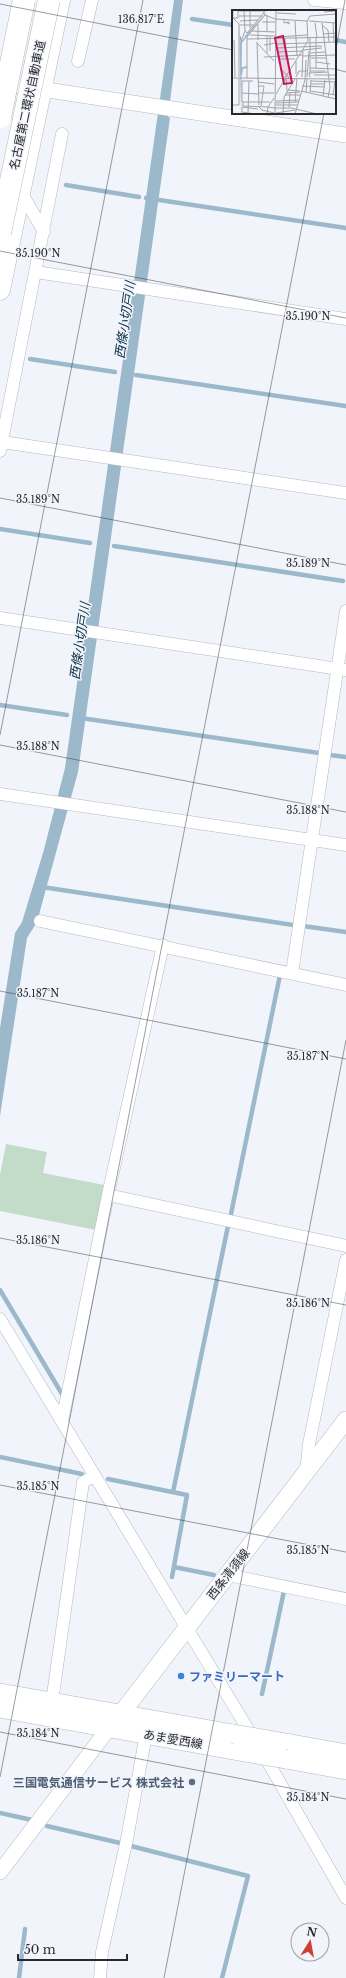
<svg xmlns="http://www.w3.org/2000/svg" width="346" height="1978" font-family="'Libre Baskerville','Noto Sans JP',serif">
	<rect width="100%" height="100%" fill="#f2f4fb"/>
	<path fill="#c3dcca" d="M6 1144 47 1152 43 1173 104 1185 96 1230 0 1211V1175Z"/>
	<path fill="#9cb9cb" d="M174 0H183L168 117 170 118 78 772 37 922 27 938 0 1116V1028L15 933 22 922 43 853 65 768Z"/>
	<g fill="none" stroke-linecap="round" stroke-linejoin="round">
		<path stroke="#9cb9cb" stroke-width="4.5" d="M192 19 233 25
			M335 40 346 42
			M66 185 139 197
			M146 198 346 228
			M30 359 115 372
			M136 375 346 406
			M0 529 90 543
			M114 546 343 581
			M0 705 67 715
			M81 718 319 753
			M330 755 346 757
			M42 887 293 925
			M303 926 346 932
			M231 1214 280 975
			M0 1290 62 1394
			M0 1457 82 1474
			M108 1479 187 1495 172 1577
			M173 1492 228 1226
			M174 1567 214 1575
			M262 1694 284 1591
			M0 1813 32 1820
			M47 1826 120 1843
			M131 1846 248 1876 222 1978
			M19 1978 25 1929"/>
		<defs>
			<path id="minor" d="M314 0 346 3
				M78 61 92 0
				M21 192 44 232
				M36 272 346 319
				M2 442 346 493
				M0 451 62 134
				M0 618 346 670
				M0 794 346 845
				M40 921 346 985
				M292 973 346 611
				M108 1195 346 1246
				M0 1319 272 1769 346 1898
				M62 1421 108 1195 163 945
				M306 1472 309 1444 346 1260
				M228 1575 346 1599
				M52 1702 83 1482 95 1476
				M100 1978 102 1952 127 1839 146 1734"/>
			<path id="tertiary" d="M0 83 346 135
				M0 1872 109 1728"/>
			<path id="secondary" d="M114 1723 346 1420"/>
			<path id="primary" d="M0 1693 233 1734
				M0 1708 239 1751
				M280 1742 346 1754
				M286 1759 346 1770"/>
			<path id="trunk" d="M0 290 60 0"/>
		</defs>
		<use href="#minor" stroke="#b7b8bf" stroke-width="13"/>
		<use href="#tertiary" stroke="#b7b8bf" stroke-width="16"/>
		<use href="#secondary" stroke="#b7b8bf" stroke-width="18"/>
		<use href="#primary" stroke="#b7b8bf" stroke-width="20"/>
		<use href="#trunk" stroke="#b7b8bf" stroke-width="21"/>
		<use href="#minor" stroke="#fff" stroke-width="12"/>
		<use href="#tertiary" stroke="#fff" stroke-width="15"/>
		<use href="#secondary" stroke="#fff" stroke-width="17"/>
		<use href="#primary" stroke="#fff" stroke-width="19"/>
		<use href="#trunk" stroke="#fff" stroke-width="20"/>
		<defs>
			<path id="primary-bridge" d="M233 1734 280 1742
				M239 1751 286 1759"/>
			<path id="motorway-bridge" d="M0 117 24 0
				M0 233 49 0"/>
		</defs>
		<use href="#primary-bridge" stroke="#b7b8bf" stroke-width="20" stroke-linecap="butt"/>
		<use href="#motorway-bridge" stroke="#b7b8bf" stroke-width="23" stroke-linecap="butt"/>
		<use href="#primary-bridge" stroke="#fff" stroke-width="19"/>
		<use href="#motorway-bridge" stroke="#fff" stroke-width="22"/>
	</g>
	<path fill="none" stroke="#29292c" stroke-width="1" stroke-opacity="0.45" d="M0 4 233 50M335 54 345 0M335 69 346 72M0 251 346 318M0 498 346 565M0 735 143 0M0 745 346 812M0 991 346 1059M0 1238 346 1305M0 1485 346 1552M0 1732 346 1799M0 1777 324 113M164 1978 346 1040"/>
	<circle fill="#3f7fe0" stroke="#f2f4fb" stroke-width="1.5" cx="181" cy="1676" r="4"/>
	<circle fill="#5c6f8a" stroke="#f2f4fb" stroke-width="1.5" cx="192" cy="1782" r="4"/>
	<g text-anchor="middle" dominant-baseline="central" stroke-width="3" stroke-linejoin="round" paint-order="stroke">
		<g font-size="12" fill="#29292c" stroke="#f2f4fb">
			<text transform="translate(27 105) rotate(-78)">名古屋第二環状自動車道</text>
			<text transform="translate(228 1574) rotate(-52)">西条清須線</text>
			<text transform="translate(173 1739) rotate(10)">あま愛西線</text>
		</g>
		<g font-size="12" font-weight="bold" fill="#366cbe" stroke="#f2f4fb" text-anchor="start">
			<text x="189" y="1676">ファミリーマート</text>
		</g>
		<g font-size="12" font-weight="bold" fill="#4e5e75" stroke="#f2f4fb" text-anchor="end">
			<text x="184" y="1782">三国電気通信サービス 株式会社</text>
		</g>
		<g font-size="13" font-style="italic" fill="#093247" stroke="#f2f4fb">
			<text transform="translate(125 320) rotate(-82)">西條小切戸川</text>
			<text transform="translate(80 641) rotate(-82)">西條小切戸川</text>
		</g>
	</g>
	<g transform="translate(232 10)">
		<rect width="104" height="104" fill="#f2f4fb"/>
		<path d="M7 0 8 32 13 27 12 21 13 26 36 0 10 33 9 104Z" fill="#9cb9cb"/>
		<path fill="none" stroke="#9cb9cb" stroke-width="2" d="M9 65 10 58 15 57"/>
		<path fill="none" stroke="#a2a3a8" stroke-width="1" d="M1 0H6V8H1M30 0 33 5 43 9 75 11M7 1H30M18 1V18M92 2 104 1M45 3 64 4M35 5V21M7 6H30M0 7 7 14V67M52 9V13L57 12V14L54 12M8 11 26 10M63 11 65 46M77 11 104 13M30 12H43M83 13 85 28M90 13 98 77 96 88M101 13 102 32M8 15H22M91 16 96 20 97 32M13 21 15 23 34 0M20 21 43 22M91 24 104 23M18 25 43 26M8 26 9 31 13 21 12 1M35 26V43M38 26V41M0 27 1 0M45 27 75 25M78 28V63M15 29 104 27M53 29 54 49M2 30 3 67M26 30V14M25 32 27 95M25 33 42 51M45 34 104 32M32 35 44 33M45 38 90 36M71 40 90 38M45 42 70 41M79 43 93 42M71 46 104 45M32 47 71 45M79 48H94M48 49H63M84 52 98 54M48 58 58 69M78 58 104 59M84 58V28M78 61H93M64 64V51M82 65H104M64 67 67 61H76M70 67 71 40M75 67 77 41M78 67 77 63 96 62M0 68 104 69M15 68V27L33 5M53 68 76 31 75 11 78 6 104 4M54 68 55 81M21 71H10V92H38M79 71 104 72M26 72 42 74M79 74H93M26 76H32L29 96M70 76 93 77M56 80 68 81M69 81 104 89M78 81 104 85M74 82 75 69M78 82 79 70M10 83 26 84M26 83H42M54 83 68 82M44 84 53 69M53 85H68M101 85 103 71M91 86 93 70M44 91 67 90M11 92V96L36 97 42 88M63 92 65 68M44 93 66 92M0 95H7V68M44 95H65M26 96 30 100 42 103M57 97 58 83M43 98H59L85 104M10 102 23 104M44 103 63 100M10 104V97L26 99M16 104 17 71M35 104 36 97 43 98M43 104 44 0M51 104 52 87 63 69M63 104 73 70 74 50"/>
		<path fill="#c2185b" fill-opacity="0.15" stroke="#c2185b" stroke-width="2" d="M51 26 60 73 52 74 43 28Z"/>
		<rect width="104" height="104" fill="none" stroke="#29292c" stroke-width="2"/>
	</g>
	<g font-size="10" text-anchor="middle" fill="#29292c" stroke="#f2f4fb" stroke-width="3" stroke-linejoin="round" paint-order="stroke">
		<text x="141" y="23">136.817°E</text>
		<text x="38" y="257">35.190°N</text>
		<text x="308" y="320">35.190°N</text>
		<text x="38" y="503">35.189°N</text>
		<text x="308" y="567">35.189°N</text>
		<text x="38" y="750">35.188°N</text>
		<text x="308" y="814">35.188°N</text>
		<text x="38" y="997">35.187°N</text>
		<text x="308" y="1060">35.187°N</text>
		<text x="38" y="1244">35.186°N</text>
		<text x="308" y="1307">35.186°N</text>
		<text x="38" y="1490">35.185°N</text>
		<text x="308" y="1554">35.185°N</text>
		<text x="38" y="1737">35.184°N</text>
		<text x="308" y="1801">35.184°N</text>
	</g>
	<g transform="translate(310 1942) rotate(11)"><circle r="19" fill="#f2f4fb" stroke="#a2a3a8"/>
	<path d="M0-3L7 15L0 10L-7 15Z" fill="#cd4030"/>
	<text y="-6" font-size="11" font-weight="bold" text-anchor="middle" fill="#29292c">N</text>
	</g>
	<path d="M18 1954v6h109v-6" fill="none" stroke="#29292c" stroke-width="2"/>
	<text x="24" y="1954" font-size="12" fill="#29292c" stroke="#f2f4fb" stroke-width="3" paint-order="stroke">50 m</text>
</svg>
